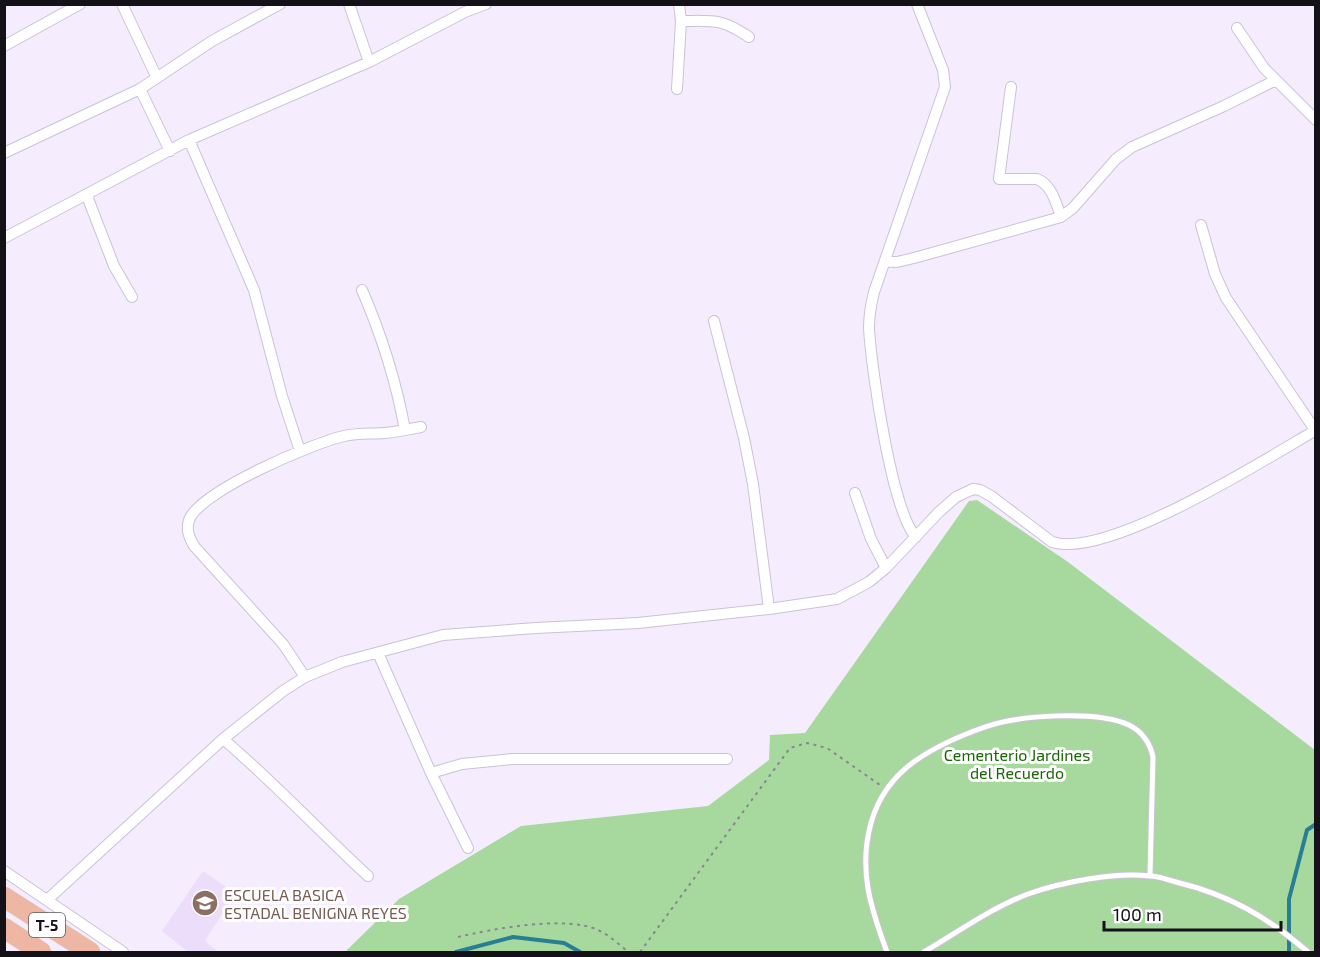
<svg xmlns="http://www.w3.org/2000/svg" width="1320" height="957" font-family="'Exo 2',sans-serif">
	<rect width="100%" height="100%" fill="#f5edfe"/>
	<path fill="#ecddfb" d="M203 871 235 893 205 941 216 950 215 952H201L198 951 188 952 162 931Z"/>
	<path fill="#a7d99e" d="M977 500 1068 562 1315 750V952H345L399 899 521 826 708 806 769 760 770 735 805 733 969 501Z"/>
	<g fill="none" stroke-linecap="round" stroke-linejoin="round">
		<path stroke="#287f94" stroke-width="4" d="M456 952 513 937 564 943 580 952
			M1289 952V899L1307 830 1316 824"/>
		<defs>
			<path id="lane" d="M887 952C871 909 858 870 871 823 878 798 894 776 915 761 935 747 962 735 985 727 1018 715 1098 710 1129 725 1143 732 1150 743 1153 757L1150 875
				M924 952C958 932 991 908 1028 894 1062 882 1114 872 1150 876 1159 876 1168 880 1176 882 1230 895 1267 917 1308 952"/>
			<path id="street" d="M122 4 157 78
				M349 4 369 62
				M681 21C713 21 721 18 749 37
				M1237 28 1264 68 1316 120
				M4 46 80 4
				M1011 87 999 179H1037C1052 185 1056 203 1061 217
				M140 89 170 151
				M677 89 681 21 679 4
				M189 140 254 290 282 396 300 451
				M4 153 140 89 212 41 280 4
				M87 196 114 266 132 297
				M1201 225 1215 274 1226 298 1315 430
				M4 238 189 140 369 62 465 12 486 4
				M885 261 897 262 914 258 1061 217 1073 208 1116 159 1132 147 1224 106 1276 80
				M362 290C382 336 396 381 405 430
				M714 321 744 438 753 484 769 609
				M855 493 871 539 886 568
				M916 537C892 512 871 367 869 328 869 316 871 304 874 292L945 87 943 70 917 4
				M378 653 431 773 468 848
				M305 677 283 644 194 546C189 537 186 530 189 520 200 491 313 443 344 436 357 433 372 434 385 433 397 432 409 429 421 427
				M223 739C274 782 319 831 368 876
				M431 773 462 764 512 759H727
				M4 871 123 952
				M47 900 223 739 283 691 305 677 342 662 443 635 536 628 638 623 769 609 837 599 869 582 886 568 939 512 956 497 973 489 980 490 991 496 1052 542C1107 560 1264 460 1316 430"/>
			<path id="highway" d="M4 897 90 952
				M4 928 41 952"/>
		</defs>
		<use href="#lane" stroke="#ccc1d7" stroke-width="7"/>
		<use href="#street" stroke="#ccc1d7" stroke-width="12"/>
		<use href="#highway" stroke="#d5d4d5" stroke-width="21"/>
		<path stroke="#8b8591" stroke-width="2" stroke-dasharray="3 4.5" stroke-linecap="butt" d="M458 937C492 929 566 915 598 930 609 935 619 944 628 952
			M640 952 790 748 807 743 827 748 880 785"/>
		<use href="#lane" stroke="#fff" stroke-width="5"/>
		<use href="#street" stroke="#fff" stroke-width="10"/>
		<use href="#highway" stroke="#eeb7a4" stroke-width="20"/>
	</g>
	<defs>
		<symbol id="school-disc" viewBox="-11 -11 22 22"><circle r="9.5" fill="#8d6e63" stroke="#fefefe"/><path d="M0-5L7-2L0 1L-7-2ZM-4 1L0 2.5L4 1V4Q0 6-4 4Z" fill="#fff"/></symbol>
	</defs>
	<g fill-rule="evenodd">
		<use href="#school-disc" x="190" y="888" width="30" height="30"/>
	</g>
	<g text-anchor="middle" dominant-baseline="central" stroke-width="6" stroke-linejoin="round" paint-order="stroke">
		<rect fill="#fefefe" stroke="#5b585d" stroke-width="1.5" x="29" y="913" width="36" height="24" rx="4.5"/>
		<g font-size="15" font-weight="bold" fill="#151118">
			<text x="47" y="925">T-5</text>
		</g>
		<g font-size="16" fill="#1a6606" stroke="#fefefe">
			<text x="1017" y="754">Cementerio Jardines<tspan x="1017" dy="18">del Recuerdo</tspan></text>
		</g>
		<g font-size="16" fill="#785e54" stroke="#fefefe" text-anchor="start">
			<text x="224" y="894">ESCUELA BASICA<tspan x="224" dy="18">ESTADAL BENIGNA REYES</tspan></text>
		</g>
	</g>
	<rect width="1320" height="957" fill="none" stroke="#151118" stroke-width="12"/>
	<path d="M1104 921v9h177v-9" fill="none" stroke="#151118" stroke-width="3"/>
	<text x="1113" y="921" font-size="18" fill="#151118" stroke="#fefefe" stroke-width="4.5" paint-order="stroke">100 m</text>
</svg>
